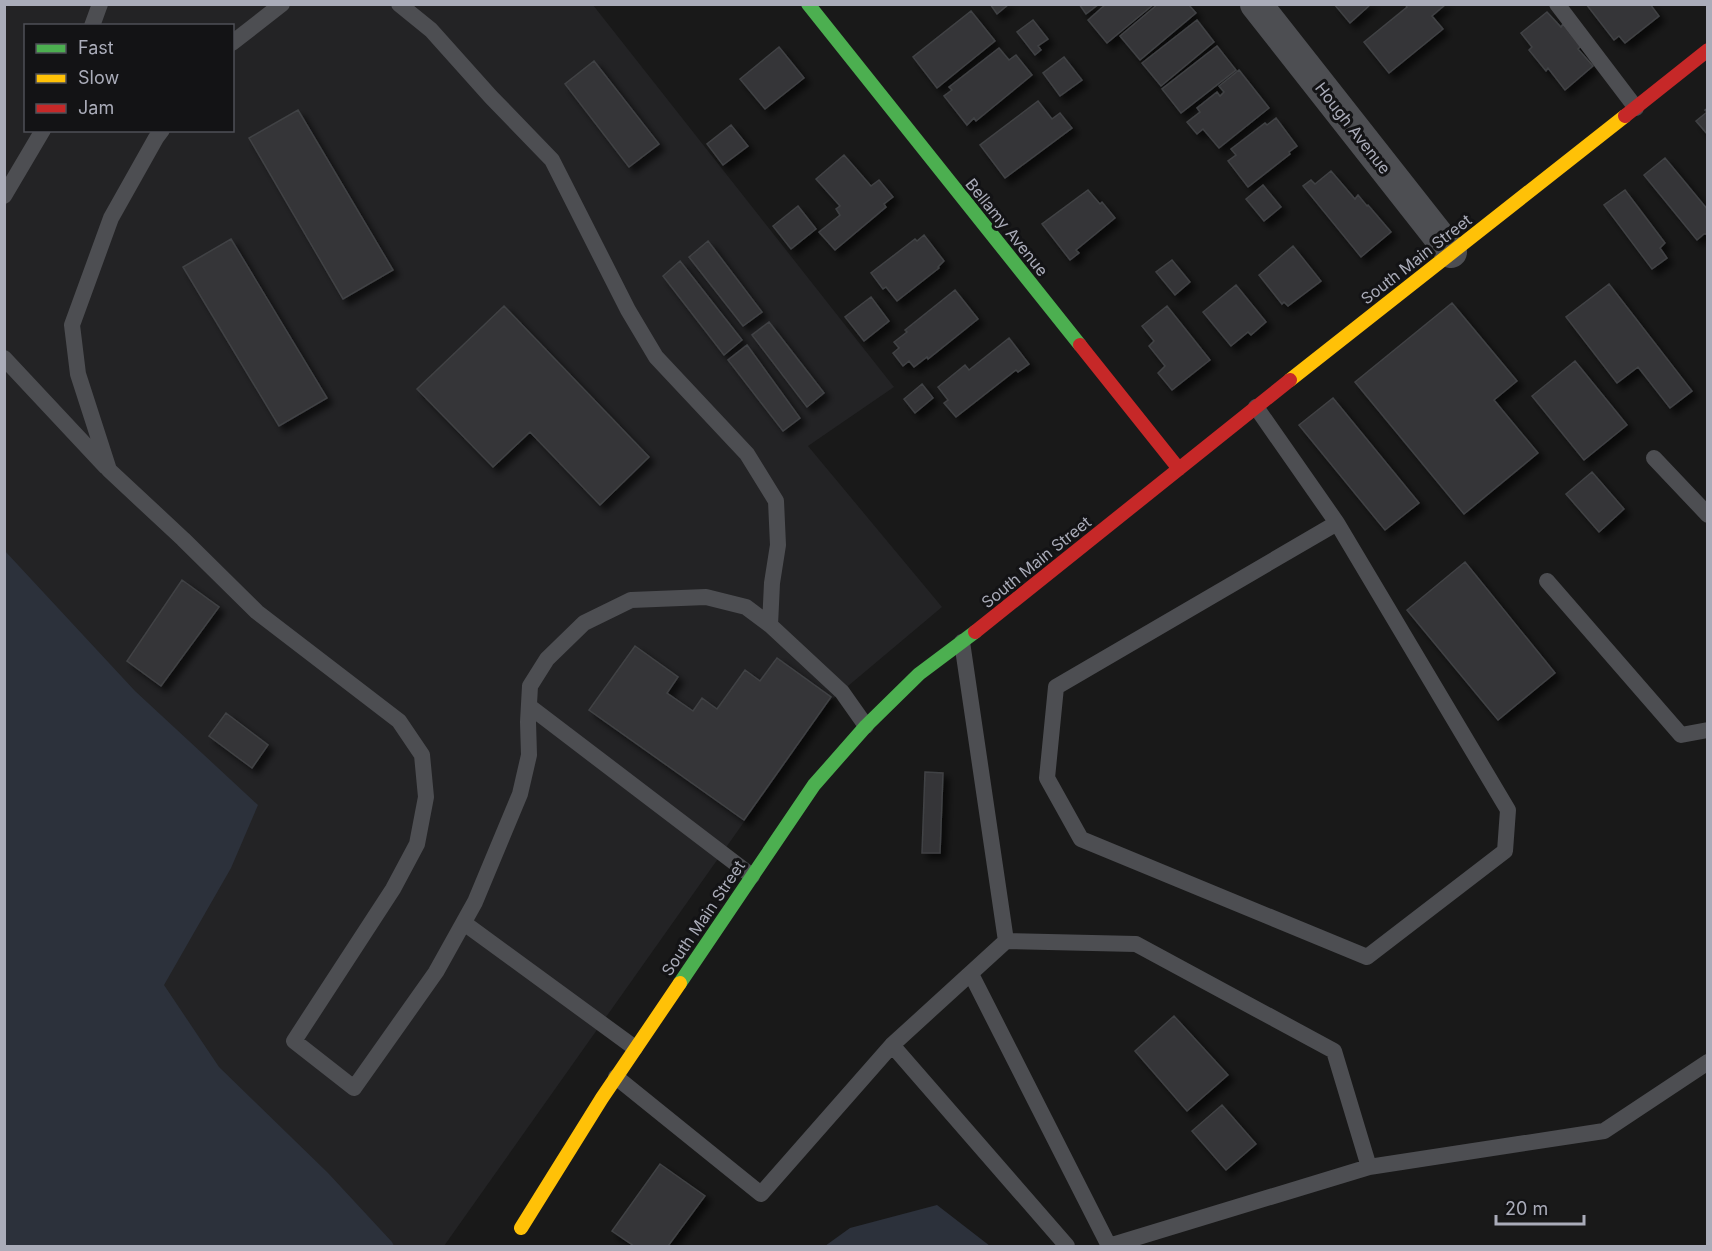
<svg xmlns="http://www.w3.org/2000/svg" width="1712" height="1251" font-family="Inter,sans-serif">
	<defs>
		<filter id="shadow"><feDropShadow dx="5.5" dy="5.5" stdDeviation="3" flood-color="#0009"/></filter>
	</defs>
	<rect width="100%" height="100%" fill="#191919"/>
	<path fill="#232325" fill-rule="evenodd" d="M5 5H593L894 387 808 446 942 607 829 702 444 1246H5ZM26 26H232V130H26Z"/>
	<path fill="#2c313b" d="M5 551 135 691 258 805 231 868 164 985 219 1067 328 1173 392 1242 394 1246H5Z
		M937 1205 990 1246H825L850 1228Z"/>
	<path fill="#353537" stroke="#414245" stroke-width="1.5" filter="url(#shadow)" d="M990 4H1009L997 14Z
		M1079 4H1099L1086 14Z
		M1106 4H1154L1107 43 1088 20Z
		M1158 4H1188L1196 13 1140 60 1120 36Z
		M1334 4H1371L1350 23Z
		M1405 4H1446L1432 16 1443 29 1389 73 1364 42 1407 7Z
		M1586 4H1650L1659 16 1625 43 1619 36 1614 40Z
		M971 11 995 41 937 88 913 57Z
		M1547 12 1561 27 1563 24 1581 46 1578 49 1593 66 1565 90 1548 68 1546 71 1529 50 1532 47 1521 33Z
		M1033 20 1048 39 1038 46 1041 50 1035 55 1017 32Z
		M1197 20 1214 42 1161 86 1142 63Z
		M1217 46 1236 70 1181 113 1162 89Z
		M779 47 804 78 765 109 740 79Z
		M999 48 1009 60 1016 55 1032 75 976 121 974 118 967 125 944 96 952 90 949 87Z
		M1064 57 1082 80 1060 96 1043 73Z
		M594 61 659 144 629 167 565 84Z
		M1239 70 1269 108 1219 148 1203 129 1197 134 1187 122 1200 112 1197 108 1217 92 1220 96 1224 92 1219 86Z
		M1038 101 1052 119 1060 113 1072 128 1005 178 980 145Z
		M1708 108V135L1696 121 1707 112 1705 110Z
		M298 110 393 270 343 299 249 138Z
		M1276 118 1297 146 1289 152 1290 154 1248 187 1228 161 1236 155 1231 149 1265 123 1267 125Z
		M731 125 748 146 723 165 707 144Z
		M844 155 871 186 879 180 893 197 884 204 886 207 835 250 819 232 840 215 836 209 840 206 816 179Z
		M1665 158 1708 210V234H1704L1697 240 1644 175Z
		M1331 171 1355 199 1358 195 1367 206 1368 205 1391 232 1361 257 1303 186 1311 180 1315 184Z
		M1263 185 1281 207 1264 221 1246 199Z
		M1088 190 1100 204 1102 202 1115 218 1076 250 1079 253 1070 260 1042 224Z
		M1625 190 1665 243 1660 248 1667 258 1652 269 1604 205Z
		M798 206 816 229 791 249 773 226Z
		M924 235 944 261 938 267 939 268 897 301 886 287 883 289 871 273 915 239 917 241Z
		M231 239 327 398 279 426 183 267Z
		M708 241 762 312 743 326 689 257Z
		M1293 246 1321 281 1288 306 1284 302 1282 304 1259 275Z
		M1172 260 1190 282 1175 295 1156 272Z
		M680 261 742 340 724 355 663 276Z
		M1609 284 1692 391 1670 408 1638 367 1617 383 1566 317Z
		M1236 285 1266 322 1251 335 1248 332 1231 346 1203 312Z
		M955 290 978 319 928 359 927 357 914 367 909 361 903 366 893 353 899 348 894 342 907 332 905 330Z
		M871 297 889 321 864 341 845 317Z
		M1452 303 1517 381 1494 400 1538 453 1464 514 1355 382Z
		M504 306 649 457 600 505 530 432 493 467 417 389Z
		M1167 306 1210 360 1172 390 1158 373 1165 366 1149 346 1154 341 1142 326Z
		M769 322 824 393 807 407 752 335Z
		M1009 338 1029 364 1018 372 1016 370 956 417 944 403 948 400 938 387 965 365 969 370Z
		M747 345 800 418 783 431 728 360Z
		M1575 361 1627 425 1584 460 1532 396Z
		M922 384 933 398 915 413 904 399Z
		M1333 398 1419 503 1385 530 1299 425Z
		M1592 472 1624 509 1599 532 1566 494Z
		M1465 562 1555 673 1498 720 1407 610Z
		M182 580 219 607 161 686 127 661Z
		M635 646 678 677 667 693 693 711 702 698 717 709 745 670 760 681 777 658 831 697 744 820 589 710Z
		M226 713 268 745 252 768 209 736Z
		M925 772 943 773 940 853H922Z
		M1174 1016 1228 1075 1187 1111 1135 1051Z
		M1222 1105 1256 1144 1226 1170 1192 1131Z
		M660 1164 705 1196 668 1246H634L612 1231Z"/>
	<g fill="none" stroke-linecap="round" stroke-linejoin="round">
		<path stroke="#4d4e52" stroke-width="16" d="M399 4 431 30 491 97 552 160 628 310 656 357 747 454 776 501 778 545 772 583 770 625
			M1557 4 1636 108
			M92 26 100 4
			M232 43 282 4
			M162 130 156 138 111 218 72 325 78 374 109 470 183 539 257 612 399 721 422 755 426 797 417 844 393 889 294 1041 354 1088 436 972 475 902 520 794 529 755 528 722 530 686 547 659 584 623 631 600 706 597 746 607 770 625 842 692 866 726
			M4 196 43 130
			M4 358 106 467
			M1256 407 1337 523 1056 687 1047 778 1081 839 1367 957 1505 851 1508 810 1337 523
			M1654 458 1708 515
			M1547 581 1681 735 1708 730
			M962 642 1006 941 1136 944 1334 1051 1369 1167 1604 1131 1708 1062
			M529 706 752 876
			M464 923 635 1048
			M971 974 1109 1246
			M892 1045 1067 1246
			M616 1077 761 1194 892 1045 1006 941
			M1109 1246 1369 1167"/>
		<path stroke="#4d4e52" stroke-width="32" d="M1256 4 1451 252"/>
		<path stroke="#4caf50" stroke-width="14" d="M808 4 1080 345
			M680 983 814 785 866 726 919 674 975 632"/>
		<path stroke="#ffc107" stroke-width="14" d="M1290 380 1625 116
			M521 1228 602 1098 680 983"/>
		<path stroke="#c62828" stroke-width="14" d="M1625 116 1708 50
			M1080 345 1179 469
			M975 632 1290 380"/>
	</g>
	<g text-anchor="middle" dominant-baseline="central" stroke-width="6" stroke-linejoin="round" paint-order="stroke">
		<g font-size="16" fill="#aaacb9" stroke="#131315">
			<text transform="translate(1353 128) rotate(52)">Hough Avenue</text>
			<text transform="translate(1007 227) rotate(51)">Bellamy Avenue</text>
			<text transform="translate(1416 259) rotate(-38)">South Main Street</text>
			<text transform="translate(1036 562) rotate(-39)">South Main Street</text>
			<text transform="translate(703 918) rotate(-56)">South Main Street</text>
		</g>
	</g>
	<rect width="1712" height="1251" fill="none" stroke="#aaacb9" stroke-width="12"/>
	<rect x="24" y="24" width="210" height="108" fill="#131315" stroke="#4f5057" stroke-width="1.5"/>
	<rect x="36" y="44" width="30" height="9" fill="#4caf50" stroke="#4f5057" stroke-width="1.5"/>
	<text x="78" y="54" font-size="18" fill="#aaacb9">Fast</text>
	<rect x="36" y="74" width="30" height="9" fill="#ffc107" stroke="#4f5057" stroke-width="1.5"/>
	<text x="78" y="84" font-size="18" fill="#aaacb9">Slow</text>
	<rect x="36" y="104" width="30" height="9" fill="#c62828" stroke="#4f5057" stroke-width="1.5"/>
	<text x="78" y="114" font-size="18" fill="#aaacb9">Jam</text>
	<path d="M1496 1215v9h88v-9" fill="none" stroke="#aaacb9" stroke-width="3"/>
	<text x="1505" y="1215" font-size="18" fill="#aaacb9" stroke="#131315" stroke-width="4.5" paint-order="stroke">20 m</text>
</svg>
